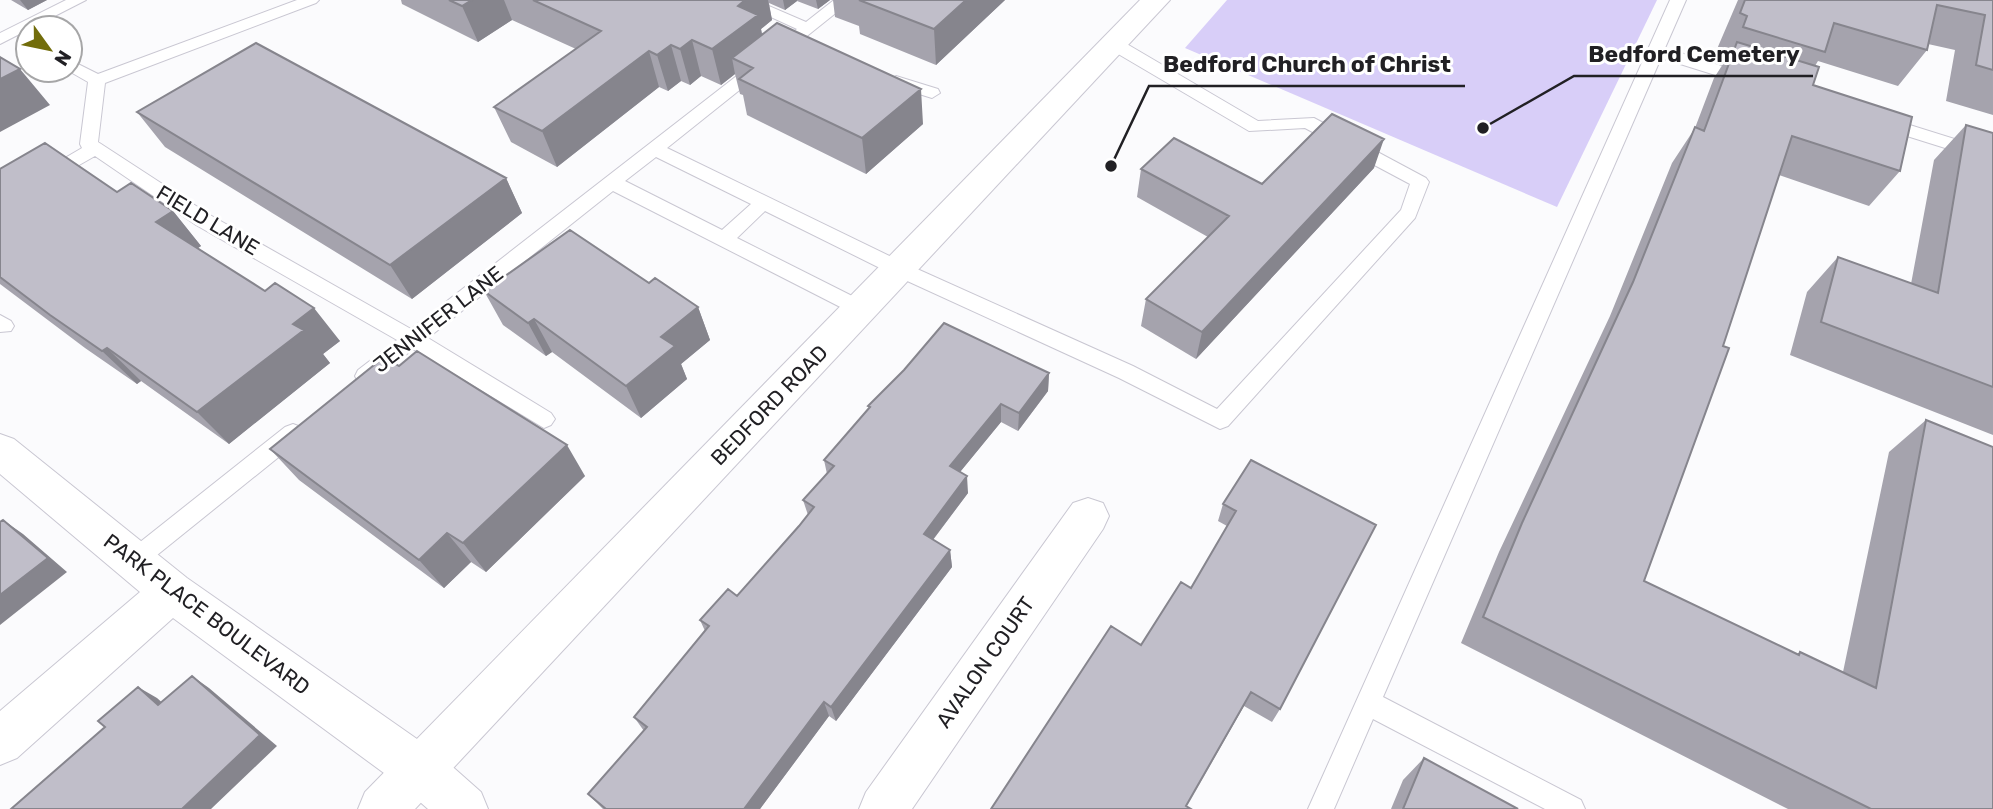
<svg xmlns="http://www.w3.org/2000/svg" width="1993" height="809" font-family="Rubik,sans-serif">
	<rect width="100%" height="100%" fill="#fbfbfd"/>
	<path fill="#d8cef8" d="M1227 0H1657L1557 207 1185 48Z"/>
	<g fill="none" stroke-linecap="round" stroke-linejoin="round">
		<defs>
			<path id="service" d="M66 0H86L0 44V33Z
				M297 0H319L316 3 105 83 98 142 210 215 411 329 797 29 734 0H755L806 22 834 0H852L667 148 906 264 1133 366 1217 409 1401 210 1410 184 1305 128 1249 131 1108 48 1106 44 1108 40H1120L1258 121 1314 118 1426 178 1429 182 1415 218 1228 426 1220 429 1119 378 892 274 765 211 737 238 868 304 871 309 868 314 861 316 854 314 613 191 428 338 551 413 555 419 551 425 544 428 413 349 372 382 365 384 358 382 355 376 358 370 397 340 196 225 95 156 0 210V196L82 148 80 144 88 82 67 70H70V60L98 74ZM656 157 751 204 722 230 625 181Z
				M1670 0H1686L1665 48 1750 75 1752 79 1744 84 1661 58 1383 697 1581 800 1585 809H1545L1373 719 1334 809H1308Z
				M896 76 938 89 940 93 932 98 890 85 888 81Z
				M1881 116 1993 151V163L1875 126 1872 122 1875 118Z
				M0 315 11 321 14 326 11 331 0 332Z
				M293 424 301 427 304 433 301 439 141 568 133 571 125 568 121 561 125 554 285 427Z"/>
			<path id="minor" d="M0 434 14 439 187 578 437 753 481 792 488 809H428L403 787 173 618 17 758 0 765V711L140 592 0 474Z
				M1088 498 1103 503 1109 516 1103 529 912 809H859L866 792 1073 503Z"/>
			<path id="secondary" d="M1140 0H1170L415 809H358L365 792Z"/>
		</defs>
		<use href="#service" stroke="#c9c7d2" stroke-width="2"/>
		<use href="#minor" stroke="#c9c7d2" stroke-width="2"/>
		<use href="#secondary" stroke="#c9c7d2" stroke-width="2"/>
		<use href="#service" fill="#fff" fill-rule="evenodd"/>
		<use href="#minor" fill="#fff" fill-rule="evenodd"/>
		<use href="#secondary" fill="#fff" fill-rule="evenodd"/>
	</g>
	<path fill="#a5a3ad" d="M11 0H47L28 10Z
		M401 0H830L818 9 797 1 785 10 769 3 772 20 761 29 762 35 923 124 866 174 747 115 743 95 740 94 735 74 721 85 701 76 690 85 681 81 668 91 659 87 557 167 511 142 494 107 576 49 512 20 478 42 402 4Z
		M833 0H1005L936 65 860 34 859 26 835 17Z
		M1738 0H1993V115L1946 101 1955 50 1928 44 1927 50 1898 86 1818 61 1815 66 1813 85 1900 171 1869 206 1779 175 1644 581 1797 654 1800 652 1843 672 1889 452 1926 420 1993 809H1788L1461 643 1499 552 1610 316 1672 163 1695 128 1714 78 1723 64 1720 63 1725 51 1717 49Z
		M137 112 506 178 522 213 412 299 165 147Z
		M1966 125 1993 133V435L1790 355 1807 292 1838 257 1911 284 1934 160Z
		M1374 168 1196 359 1141 326 1146 299 1208 237 1137 197 1141 169 1262 184Z
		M0 169 117 192 173 211 201 246 198 248 340 341 323 354 330 363 229 444 141 381 137 384 85 348 0 284Z
		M649 283 698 307 710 340 681 364 687 379 641 418 552 352 546 356 503 325 484 291Z
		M399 366 585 476 486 572 471 562 444 588 299 480 270 449Z
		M1049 373 1048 391 1018 431 1001 422 960 472 968 493 933 540 950 550 952 567 836 721 829 716 760 809H603L588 794 644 731 634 717 705 631 700 620 737 596 808 515 803 500 827 474 824 460 868 409V406Z
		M1251 460 1280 709 1272 722 1244 706 991 809 1141 645 1191 588 1227 526 1218 521 1223 504Z
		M1424 758 1518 809H1391L1403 780Z"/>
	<path fill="#86858d" d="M20 0H47L28 10Z
		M472 0H504L512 20 478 42 462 6Z
		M745 0H768L772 20 761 29 765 50 732 58 735 74 721 85 712 49 738 6Z
		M783 0H797V1L785 10Z
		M816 0H830L818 9Z
		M966 0H1005L936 65 934 29Z
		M692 40 701 76 690 85 680 49Z
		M671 45 681 81 668 91 657 55Z
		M649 51 659 87 557 167 542 131Z
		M20 69 50 105 0 132V79Z
		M921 89 923 124 866 174 862 138Z
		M1384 139 1374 168 1196 359 1202 332Z
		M506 178 522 213 412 299 390 265Z
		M173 211 201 246 186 256 156 222Z
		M698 307 710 340 681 364 687 379 641 418 626 386 661 337Z
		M314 308 340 341 323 354 330 363 229 444 197 412 293 324Z
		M534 319 552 352 546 356 528 323Z
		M107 348 141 381 137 384 102 351Z
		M1049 373 1048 391 1018 431 1019 413Z
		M1001 404V422L951 483 950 466Z
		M567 445 585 476 486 572 463 543Z
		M967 476 968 493 925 550 924 534Z
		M3 520 23 534 67 572 0 625V595Z
		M447 533 471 562 444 588 419 560Z
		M950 550 952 567 836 721 831 707Z
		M192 676 209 688 277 746 211 809H182Z
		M138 687 157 698 177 716 158 705Z
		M1251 692 1244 706 1185 809Z
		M824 702 829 716 760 809H744Z"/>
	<path fill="#c0bec9" stroke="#86858d" stroke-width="2" d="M449 0H472L462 6Z
		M533 0H745L738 6 758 15 712 49 692 40 680 49 671 45 657 55 649 51 542 131 494 107 601 31Z
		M859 0H966L934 29Z
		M1745 0H1993V70L1976 65 1985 15 1937 5 1927 50 1834 23 1825 52 1743 27 1747 16 1740 13Z
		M777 23 921 89 862 138 739 79 753 68 732 58Z
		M1737 42 1819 67 1813 85 1912 117 1900 171 1792 136 1723 346 1729 348 1644 581 1799 655 1800 652 1876 688 1926 420 1993 447V809H1871L1483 617 1522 523 1633 282 1695 127 1704 131Z
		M256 43 506 178 390 265 137 112Z
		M0 57 20 69 0 79Z
		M1332 114 1384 139 1202 332 1146 299 1229 216 1141 169 1174 138 1262 184Z
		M1966 125 1993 133V387L1821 322 1838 257 1938 293Z
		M45 143 117 192 131 183 173 211 156 222 265 291 275 283 314 308 293 324 304 330 197 412 107 348 102 351 50 315 0 277V169Z
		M570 230 649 283 655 278 698 307 661 337 675 346 626 386 534 319 528 323 484 291Z
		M944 323 1049 373 1019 413 1001 404 950 466 967 476 924 534 950 550 831 707 824 702 744 809H606L588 794 647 727 634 717 709 626 700 620 728 589 737 596 799 526 814 507 803 500 834 466 824 460 870 407 868 406 904 370Z
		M417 351 567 445 463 543 447 533 419 560 270 449 384 357 399 366Z
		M1251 460 1376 525 1280 709 1251 692 1186 806 1191 809H991L1111 626 1141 645 1181 582 1191 588 1236 511 1223 504Z
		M3 520 48 558 0 595V522Z
		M192 676 260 735 182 809H11L105 727 98 721 138 687 158 705Z
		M1424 758 1518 809H1403Z"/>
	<g text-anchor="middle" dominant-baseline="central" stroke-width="6" stroke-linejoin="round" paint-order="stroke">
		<g font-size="21" fill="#212024" stroke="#fff">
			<text transform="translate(208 220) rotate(31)">FIELD LANE</text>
			<text transform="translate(438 319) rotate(-38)">JENNIFER LANE</text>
			<text transform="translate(769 405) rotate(-46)">BEDFORD ROAD</text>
			<text transform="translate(207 614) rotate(37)">PARK PLACE BOULEVARD</text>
			<text transform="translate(985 662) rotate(-55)">AVALON COURT</text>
		</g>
	</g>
	<path fill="none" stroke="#212024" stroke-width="2.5" d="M1483 128L1574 76H1813M1111 166L1149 86H1465"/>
	<g fill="#212024" stroke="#fff" stroke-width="2.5">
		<circle cx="1483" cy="128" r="7"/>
		<circle cx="1111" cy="166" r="7"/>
	</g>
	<g font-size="23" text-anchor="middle" font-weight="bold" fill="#212024" stroke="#fff" stroke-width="6" stroke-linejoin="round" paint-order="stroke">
		<text x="1694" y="62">Bedford Cemetery</text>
		<text x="1307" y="72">Bedford Church of Christ</text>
	</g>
	<g transform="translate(49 49) rotate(123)"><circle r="33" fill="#ffffff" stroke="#a6a6a7" stroke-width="2"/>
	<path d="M0-5L12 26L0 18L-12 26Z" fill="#726d0b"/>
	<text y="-10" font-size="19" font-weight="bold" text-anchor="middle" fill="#212024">N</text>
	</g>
</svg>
